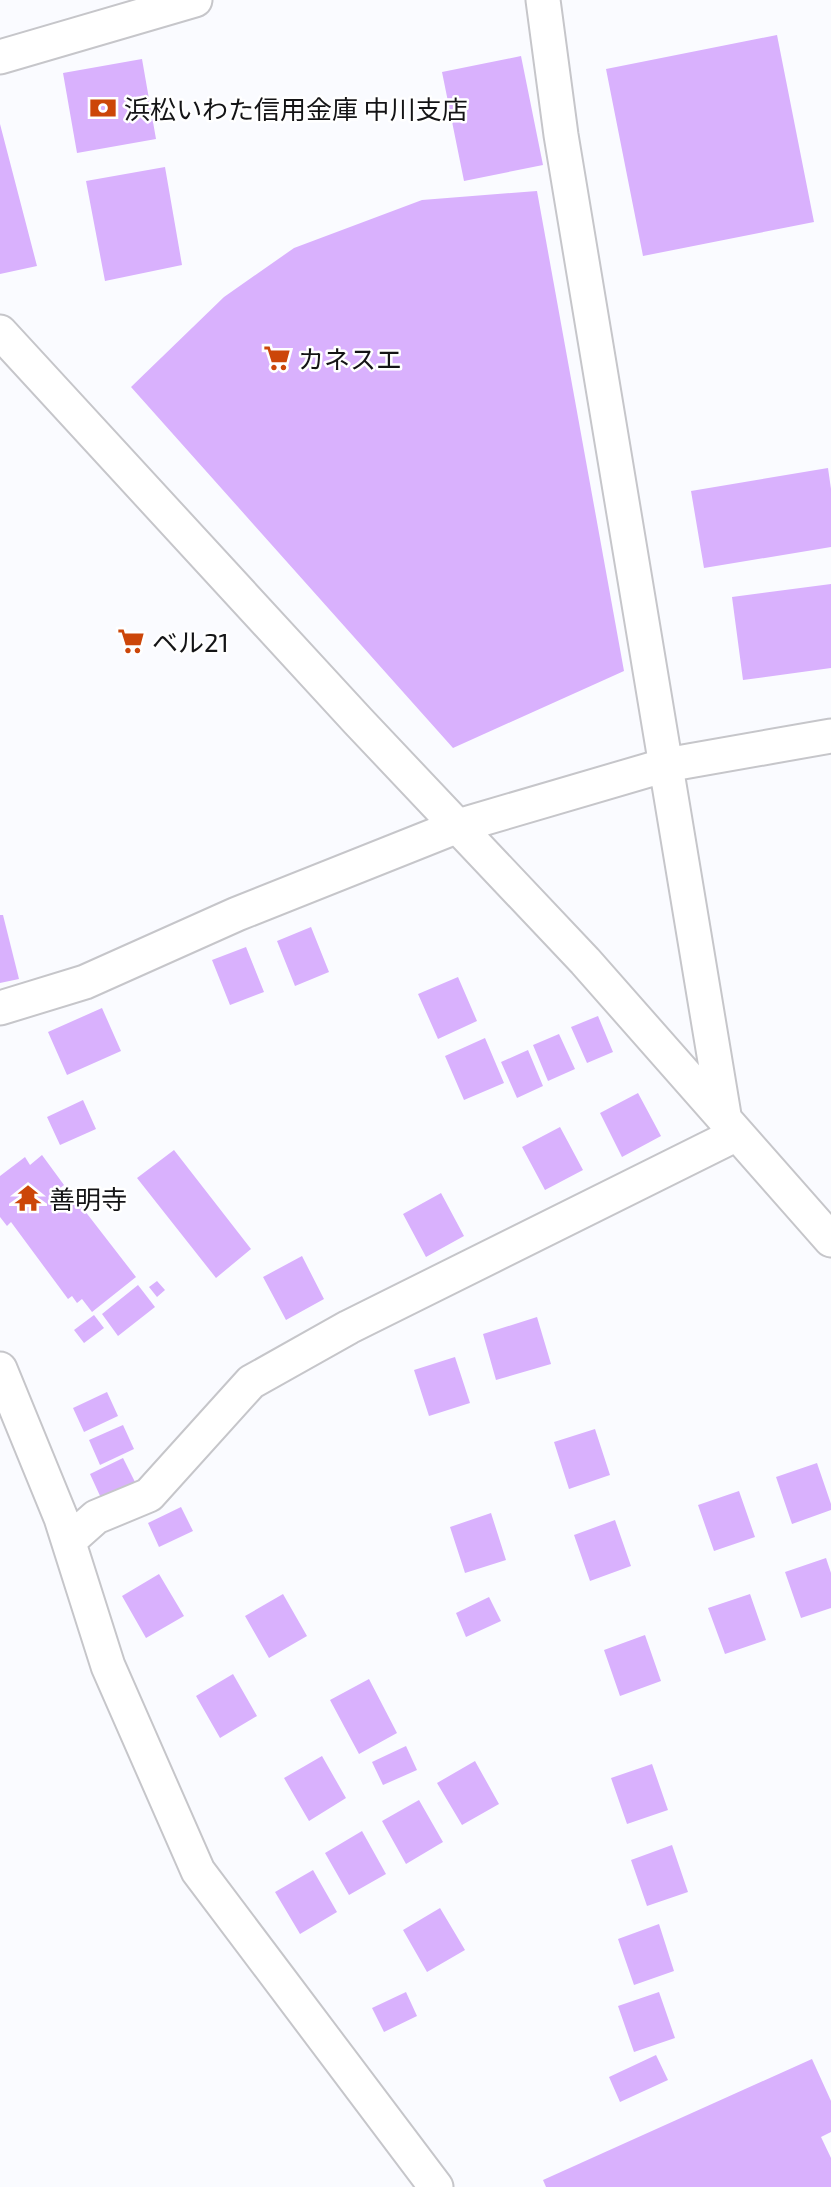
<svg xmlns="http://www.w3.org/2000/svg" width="831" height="2187" font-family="'Exo 2','Noto Sans JP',sans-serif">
	<rect width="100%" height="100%" fill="#fafbff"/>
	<path fill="#d9b1fd" d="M777 35 814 222 643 256 606 69Z
		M521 56 543 165 464 181 442 72Z
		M142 59 156 139 77 153 63 73Z
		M0 124 37 266 0 274Z
		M165 167 182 265 105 281 86 181Z
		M537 191 624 671 453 748 131 387 224 297 294 248 422 200Z
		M828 468 831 489V547L704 568 691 491Z
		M831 584V668L743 680 732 597Z
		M0 915H3L19 979 0 983Z
		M311 927 329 972 295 986 277 941Z
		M246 947 264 992 230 1005 212 960Z
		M458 977 477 1021 438 1039 418 994Z
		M102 1008 121 1051 67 1075 48 1032Z
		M598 1016 613 1052 587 1063 571 1027Z
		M559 1034 575 1069 548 1081 533 1045Z
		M485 1038 504 1083 464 1100 445 1056Z
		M528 1050 543 1086 517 1098 501 1062Z
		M638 1093 661 1136 622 1157 600 1113Z
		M83 1100 96 1129 60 1145 47 1117Z
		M560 1127 583 1170 545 1190 522 1147Z
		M174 1150 251 1249 216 1278 137 1178Z
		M42 1155 64 1185 53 1194 59 1202 71 1193 136 1277 92 1312 82 1299 77 1303 72 1296 68 1299 11 1222 7 1226 0 1217V1176L25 1157 30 1165Z
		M441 1193 464 1236 426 1257 403 1214Z
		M302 1256 324 1299 286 1320 263 1277Z
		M157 1281 165 1290 157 1297 149 1287Z
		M138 1285 155 1307 118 1336 102 1314Z
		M94 1315 104 1328 84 1343 74 1330Z
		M537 1317 551 1364 496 1380 483 1334Z
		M455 1357 470 1403 429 1416 414 1370Z
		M107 1392 118 1416 84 1432 73 1408Z
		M123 1425 134 1449 100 1465 89 1440Z
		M595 1429 610 1475 569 1489 554 1442Z
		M123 1458 135 1482 101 1498 90 1474Z
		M817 1463 831 1504V1510L792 1524 776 1477Z
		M739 1491 755 1537 714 1551 698 1505Z
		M181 1507 193 1531 159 1547 148 1523Z
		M491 1513 506 1560 465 1573 450 1527Z
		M615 1520 631 1566 590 1581 574 1535Z
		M826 1558 831 1573V1608L801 1618 785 1572Z
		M159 1574 184 1616 146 1638 122 1596Z
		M283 1594 307 1636 269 1658 245 1616Z
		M750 1594 766 1640 725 1654 708 1608Z
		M489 1597 501 1621 466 1637 456 1613Z
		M645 1635 661 1681 620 1696 604 1650Z
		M233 1674 257 1716 220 1738 196 1696Z
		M369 1679 397 1733 359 1754 330 1700Z
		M406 1746 417 1770 383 1785 372 1762Z
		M322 1756 346 1798 309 1821 284 1778Z
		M475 1761 499 1804 462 1825 437 1783Z
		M652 1764 668 1810 627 1824 611 1778Z
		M419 1800 443 1842 406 1864 382 1821Z
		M362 1831 386 1874 349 1895 325 1853Z
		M672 1845 688 1892 647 1906 631 1860Z
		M313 1870 337 1912 300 1934 275 1892Z
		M440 1908 465 1950 427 1972 403 1930Z
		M659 1924 674 1971 634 1985 618 1939Z
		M406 1992 417 2016 384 2032 372 2008Z
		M659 1992 675 2038 634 2052 618 2006Z
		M656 2055 668 2080 620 2102 609 2077Z
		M812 2059 831 2101V2132L821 2137 831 2158V2187H546L543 2180Z"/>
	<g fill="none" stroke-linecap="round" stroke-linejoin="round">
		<defs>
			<path id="minor" d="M543 0 561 135 725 1121
				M0 57 195 0
				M0 332 358 721 585 961 831 1240
				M0 1008 85 982 237 914 458 826 666 765 831 736
				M0 1369 61 1518 108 1666 198 1871 436 2187
				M69 1541 96 1517 149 1495 251 1382 349 1327 737 1134"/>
		</defs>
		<use href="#minor" stroke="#c6c6ca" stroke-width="37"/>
		<use href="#minor" stroke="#fff" stroke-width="33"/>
	</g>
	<defs>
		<symbol id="bank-bare" viewBox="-9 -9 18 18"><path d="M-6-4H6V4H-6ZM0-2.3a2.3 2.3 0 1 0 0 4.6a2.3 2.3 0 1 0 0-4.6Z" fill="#cc4609" stroke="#fff" stroke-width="2.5" paint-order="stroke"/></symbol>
		<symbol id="supermarket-bare" viewBox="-9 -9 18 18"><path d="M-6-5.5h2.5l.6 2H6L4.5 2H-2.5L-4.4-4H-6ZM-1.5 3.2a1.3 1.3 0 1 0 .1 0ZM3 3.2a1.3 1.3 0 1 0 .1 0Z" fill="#cc4609" stroke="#fff" stroke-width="2.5" paint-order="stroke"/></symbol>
		<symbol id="temple-bare" viewBox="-9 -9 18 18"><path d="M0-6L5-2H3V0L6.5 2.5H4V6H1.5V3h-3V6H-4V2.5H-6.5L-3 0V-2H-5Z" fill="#cc4609" stroke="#fff" stroke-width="2.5" paint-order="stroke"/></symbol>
	</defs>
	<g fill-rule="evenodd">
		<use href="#bank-bare" x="84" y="89" width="38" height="38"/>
		<use href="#supermarket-bare" x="258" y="339" width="38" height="38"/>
		<use href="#supermarket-bare" x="112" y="622" width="38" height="38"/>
		<use href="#temple-bare" x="9" y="1179" width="38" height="38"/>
	</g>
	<g text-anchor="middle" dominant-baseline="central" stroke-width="5" stroke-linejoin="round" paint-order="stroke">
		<g font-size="26" fill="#141416" stroke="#fff" text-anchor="start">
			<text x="124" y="108">浜松いわた信用金庫 中川支店</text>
			<text x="298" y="358">カネスエ</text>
			<text x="152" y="641">ベル21</text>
			<text x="49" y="1198">善明寺</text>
		</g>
	</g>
</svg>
